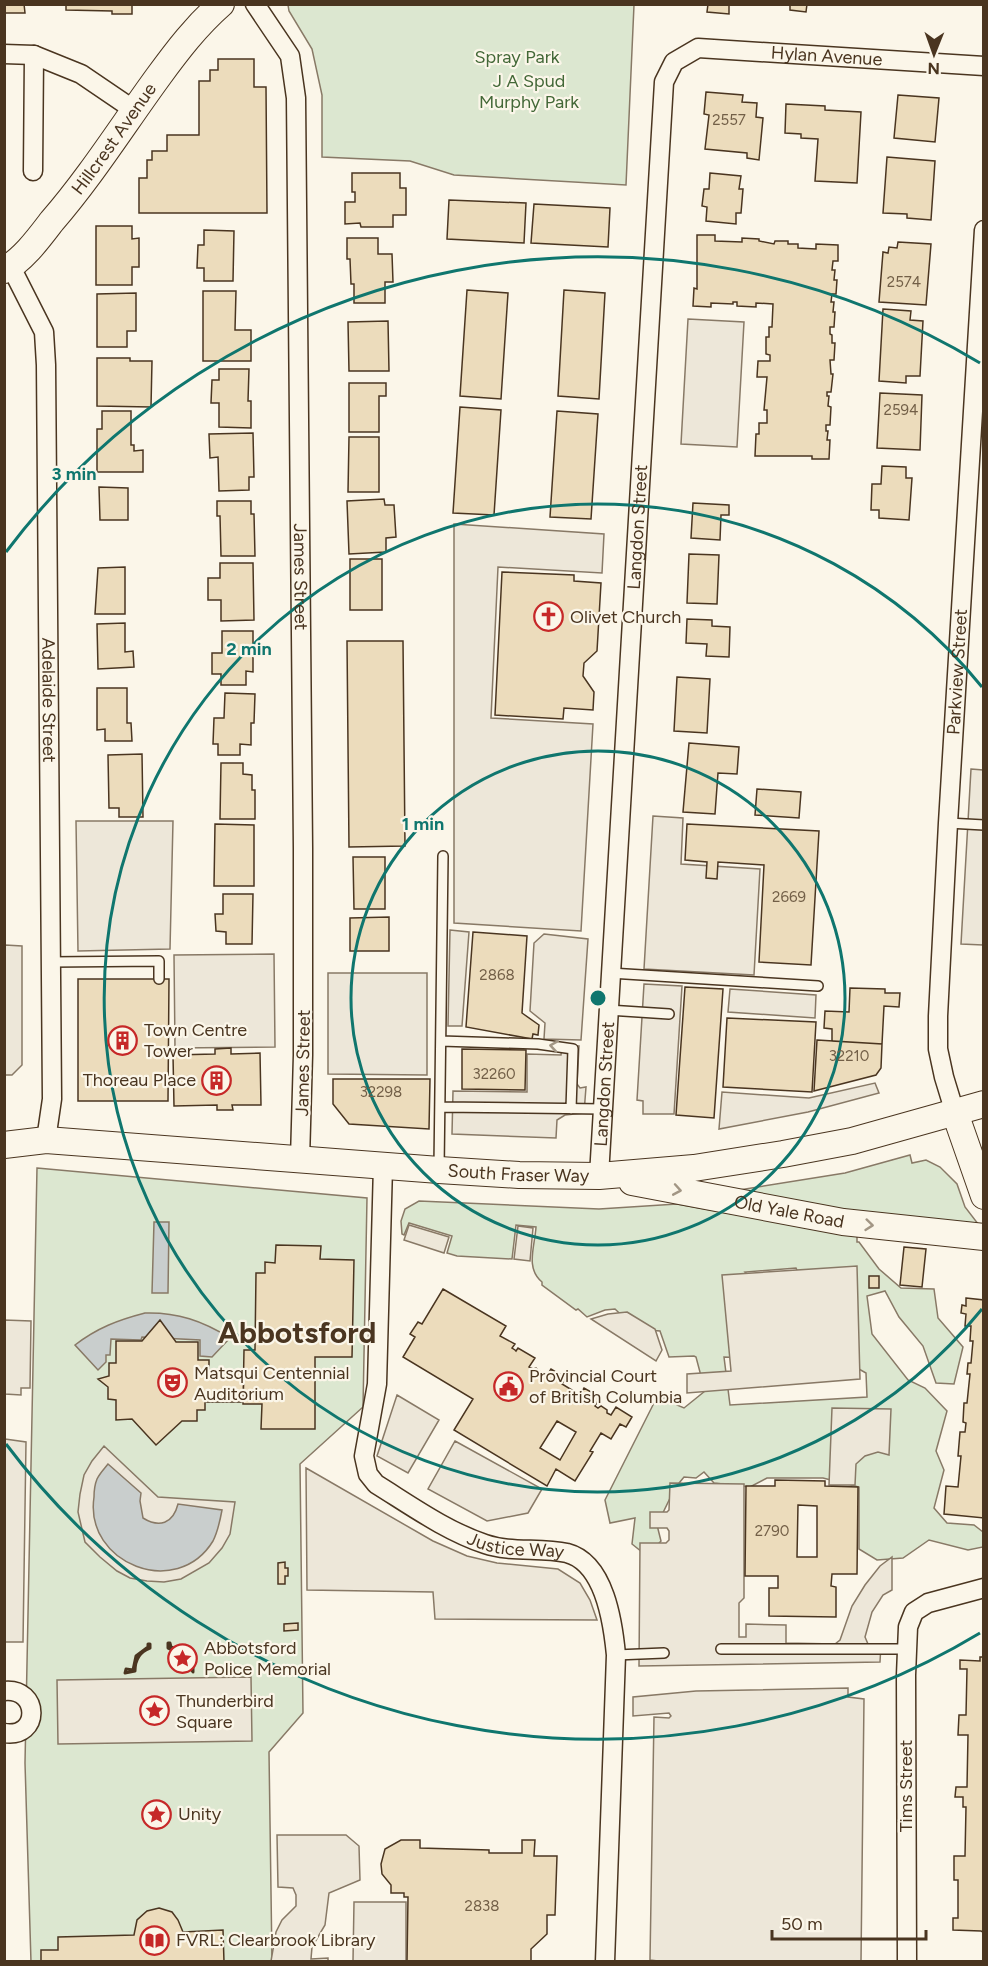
<svg xmlns="http://www.w3.org/2000/svg" width="988" height="1966" font-family="Figtree,sans-serif">
	<rect width="100%" height="100%" fill="#fbf6e9"/>
	<path fill="#dce7d0" stroke="#887966" stroke-width="1.5" fill-rule="evenodd" d="M288 5H634L626 185 454 175 410 161 322 157V95L312 49 289 11Z
		M910 1155 912 1163 926 1160 940 1167 957 1184 965 1207 982 1229 845 1215 733 1191 845 1173Z
		M37 1168 367 1198 363 1407 300 1464 303 1713 269 1752 272 1961 31 1962 25 1763Z
		M419 1201 599 1209 677 1204 857 1236V1242H859L879 1269 901 1288 934 1289 938 1318 963 1347 954 1384 936 1383 923 1346 899 1317 885 1291 867 1296 872 1334 908 1380 925 1388 947 1411 936 1451 944 1470 934 1508 947 1523 974 1525 983 1532V1547L968 1550 929 1540 903 1558 877 1560 859 1549V1487L823 1478H767L750 1487 714 1483 704 1472 696 1478 684 1477 675 1488 657 1525 661 1541 647 1556 632 1544 635 1518 610 1523 605 1500 655 1401 674 1394 677 1405 684 1408 705 1391 696 1357 694 1356 669 1357 660 1331 636 1329 615 1309 605 1310 587 1317 578 1309 576 1310 542 1285V1282C525 1268 535 1246 536 1227L516 1225 512 1259 457 1256 447 1253 452 1236 409 1223 404 1235 402 1234 401 1221 405 1209ZM796 1268 834 1355 866 1373 867 1397 730 1405 724 1357 750 1358 764 1292 745 1272Z"/>
	<path fill="#ede7d9" stroke="#887966" stroke-width="1.5" d="M688 319 744 322 737 447 681 444Z
		M454 524 604 534 602 573 498 567 491 718 593 724 581 931 454 923Z
		M971 769 983 770V945L961 944Z
		M653 816 683 818 681 864 760 869 754 975 644 969Z
		M76 821H173L170 949 78 951Z
		M450 930 469 932 462 1026H448Z
		M544 934 588 939 581 1040 544 1039 545 1023 530 1011 534 943Z
		M5 945 22 946V1065L12 1075H5Z
		M274 954 275 1047 175 1048 174 955Z
		M328 973H427V1075L328 1074Z
		M644 984 682 986 674 1114H643V1101L637 1100Z
		M730 989 816 995 815 1018 728 1012Z
		M562 1045 579 1046 577 1084 580 1088 586 1087 584 1113 565 1115 557 1120 556 1138 452 1134 453 1091 527 1092V1054L561 1055Z
		M875 1083 879 1093 808 1112 719 1129 722 1092 809 1098Z
		M409 1225 449 1237 444 1253 404 1240Z
		M518 1226 533 1228 530 1261 514 1259Z
		M857 1266 860 1379 687 1393V1374L731 1371 722 1275Z
		M627 1312 655 1329 662 1350 656 1361 591 1319 608 1314Z
		M4 1320 31 1321 30 1388H21V1395L5 1394Z
		M397 1395 439 1420 408 1473 377 1456Z
		M832 1408 891 1409 889 1455 878 1452 865 1456 856 1464 855 1485H829Z
		M5 1439 26 1442 23 1642H5Z
		M455 1441 542 1489 528 1513 487 1521 428 1489Z
		M104 1446 158 1497 235 1502 230 1534 222 1548 209 1563 181 1579 164 1582 147 1581 130 1578 117 1571 100 1557 85 1542 78 1512 80 1494 84 1475 92 1461Z
		M306 1468 433 1541 467 1556 497 1563 558 1569 580 1583 590 1600 597 1620 435 1619 433 1592 307 1590Z
		M670 1483 744 1484V1598L739 1603V1637H746V1624L786 1625V1643L835 1644 840 1640 852 1606 865 1585 880 1566 892 1557V1590L883 1595 872 1612 865 1637 868 1644H881L880 1662 639 1666 640 1543H666L669 1540V1531L667 1528H650V1512H667L669 1510Z
		M251 1677 252 1741 58 1744 57 1680Z
		M848 1688V1697L864 1699 861 1961 666 1962 650 1960 654 1717 669 1718 671 1716 669 1713 633 1716V1697L696 1691Z
		M277 1835H346L359 1846 360 1880 329 1893 325 1925 312 1947 311 1959 328 1958V1961H271L276 1932 282 1920 296 1906V1895L293 1888 278 1887Z
		M354 1902H406V1961H353Z"/>
	<path fill="#c9cecd" stroke="#887966" stroke-width="1.5" d="M154 1222H169L168 1293H152Z
		M145 1313C177 1312 203 1321 230 1338L212 1357 200 1356V1340L142 1337 141 1340 111 1339 110 1355H106V1362L98 1370 75 1345C97 1328 118 1320 145 1313Z
		M108 1464 141 1493 140 1501 143 1518C159 1528 173 1524 178 1504L222 1510C220 1521 218 1531 213 1541 177 1600 84 1564 94 1497 94 1491 95 1484 97 1479 100 1473 105 1468 108 1464Z"/>
	<path fill="#ecdcbc" stroke="#4a3520" stroke-width="1.5" fill-rule="evenodd" d="M4 4H24L25 13H6L4 15Z
		M66 4H132V14H112V11L66 10Z
		M708 4H729V14L707 12Z
		M790 4H807L806 12 790 10Z
		M218 59H254V87H266L267 213H139V178H147V160H152V151H167V135H199V81H210V70H218Z
		M706 92 743 95 742 102 757 103 756 117 763 118 759 160 747 158V153L705 149 709 115 704 114Z
		M898 95 939 98 935 142 894 138Z
		M786 104 825 106V110L861 112 857 183 815 181 818 139 801 138V134L785 133Z
		M887 157 935 161 931 220 907 218V214L883 213Z
		M352 173H400V188H406V215H393V227H361L360 223 345 224V202H355V192H352Z
		M710 173 741 176 739 189H743L741 213H736V224L706 221 707 207 702 206 704 189H709Z
		M449 200 526 203 524 243 447 239Z
		M534 204 610 208 608 247 531 243Z
		M96 226H132V239L139 238V267H132V285H96Z
		M204 230 234 231 233 281H204V268H197L198 245H204Z
		M697 235H715V241L742 242V238L759 239V241L774 244 775 241H788V244H798V248L816 249V244L838 245V261H833L832 270H835L834 280H837L836 294H832L831 302H834L833 312H835L834 327H830V334L832 335V343H835L834 360H830L831 374H833L831 392H827V396H829L828 406 831 407 830 425H826V431H828L827 440H830L829 459H812V456H755L756 434H759V423H767V410H764L767 377H757L758 361H770V355L766 354V337H769V327H772L773 304 756 303V307L737 306V302H733V304L711 303V307L693 306 694 288 697 289Z
		M347 238H378V254H392L393 282H385V303H354V284H351L350 259H347Z
		M898 242 931 244 926 305 879 302 883 252 888 253 889 247 897 248Z
		M467 290 508 293 501 399 460 396Z
		M564 290 605 293 599 399 558 396Z
		M203 291H236L235 330H251V361H203Z
		M136 293V331H127V347H97V294Z
		M883 309 911 311 910 320 923 321 920 376H906V383L879 381Z
		M388 321 389 371H349L348 322Z
		M97 358H130V361H152L151 407 97 406Z
		M219 369H249L248 401H251V428L219 427V403H211L212 380H219Z
		M349 383H386V396H379V432H349Z
		M880 393 922 395 920 450 877 448Z
		M460 407 501 410 494 515 453 513Z
		M102 411H131V445H134V451L143 450V472H97V429H102Z
		M557 411 598 414 591 519 550 517Z
		M253 433 254 477H249V490L219 491 218 457 210 458 209 434Z
		M349 437H379V492H348Z
		M882 466 906 467V478H912L909 520 879 518V510H871L872 484H881Z
		M99 487 128 488V520H100Z
		M384 499 385 505H394L396 537 386 538V552L349 554 347 501Z
		M217 501H251V514H254L255 556H221L220 516H217Z
		M693 503 729 505V515H721L720 540 691 538Z
		M689 554 719 555 717 604 687 603Z
		M350 559H382V610H350Z
		M220 563H253L254 620 221 621V600H208V578H220Z
		M125 567V614H95L98 568Z
		M502 572 574 575V581L601 583 597 651 584 663 583 676 594 692 593 710 564 708 563 719 495 715Z
		M687 619 712 620V626L730 627 729 657 706 656 707 644 686 643Z
		M125 623V652L133 651 134 667 98 669 97 624Z
		M222 631H253V672L246 671V685H221V674H212V653H222Z
		M347 641H403L405 846 349 847Z
		M677 677 710 679 707 733 674 731Z
		M97 688H127V723H131L132 741H105V729L97 730Z
		M225 693 255 694 254 723H251V745L240 744V755H218V744H213L214 718H224Z
		M689 743 739 747 737 774 718 773 715 814 683 812Z
		M142 754 143 817H119V808H109L108 755Z
		M221 763H243V774L252 775V790H255V819H220Z
		M757 789 801 792 799 818 755 815Z
		M215 824 254 825V886H214Z
		M687 824 819 831 811 965 759 962 764 865 718 862 717 879 706 878 707 862 685 860Z
		M353 857H385V909H354Z
		M223 894H253L252 944H226V932L216 931 215 914H223Z
		M389 917V951H350V918Z
		M473 932 527 936 522 1013 539 1025 538 1035 533 1034 532 1039 466 1027Z
		M78 979H169L168 1101H78Z
		M685 987 723 989 714 1118 676 1115Z
		M850 988 885 989V993H900L899 1007 884 1006 882 1044 832 1041V1029L824 1028 825 1011 849 1012Z
		M727 1018 816 1022 812 1092 723 1087Z
		M817 1040 882 1044 881 1068 876 1075 814 1091Z
		M231 1048V1054L260 1053 261 1105H232L233 1110H217V1105L174 1106 173 1055 215 1054V1049Z
		M462 1049 526 1050 525 1090 462 1089Z
		M333 1079H430L429 1129 349 1124 333 1104Z
		M276 1245 321 1246 320 1259 354 1260 352 1357H315V1429H261L262 1404H243L244 1350H255L256 1273H265V1262L275 1263Z
		M904 1247 926 1249 922 1287 900 1285Z
		M869 1276H879V1288H869Z
		M443 1289 506 1326 500 1336 515 1344 512 1348 515 1350 516 1351 518 1348 535 1358 529 1367 533 1369 536 1368 546 1377 551 1369 566 1378 562 1384 580 1395 584 1388 600 1397 595 1406 598 1408 601 1406 607 1410V1413L611 1415 616 1407 632 1417 626 1427 620 1424 611 1439 601 1433 590 1451 593 1452 575 1481 556 1469 547 1486 454 1430 473 1399 403 1357 415 1337 410 1334 418 1322 422 1324ZM557 1421 576 1432 560 1460 540 1448Z
		M966 1298 984 1300V1518L944 1514 946 1486 958 1487 961 1456H958L960 1432H965L966 1423 963 1422 964 1403H967L970 1374H967L968 1363H971L973 1341H970L971 1326H965L966 1314 961 1313 962 1305 966 1306Z
		M160 1320 176 1342H198V1360H209V1371L244 1372 243 1402H205V1410H197V1421H182L156 1445 132 1419 116 1420V1400L108 1399V1387L98 1379 109 1376V1363H116V1341H142Z
		M775 1480 825 1481V1486L858 1487 857 1574H832L831 1586 836 1587V1617L769 1616V1588H778V1576H745L746 1486H775ZM798 1505 817 1506V1557H797Z
		M285 1562V1568H288V1576H285V1584H278V1563Z
		M298 1623V1630L284 1631V1624Z
		M980 1657H984V1933L981 1931 953 1930V1918H958V1880H954V1856H965L966 1807H963V1797H955L956 1787H967L968 1735H958L959 1715H966L967 1669H960V1660L980 1661Z
		M401 1840H420V1848L489 1850V1853H522V1840H535L534 1856H557L555 1915H547V1934L531 1949V1962H407L408 1897H404V1893H391V1885L382 1874 381 1864 385 1849Z
		M159 1908 172 1912 178 1920 183 1932 223 1930 224 1962H41V1950H58V1937L134 1935 137 1920 147 1911Z"/>
	<g fill="none" stroke-linecap="round" stroke-linejoin="round">
		<defs>
			<path id="lane" d="M948 823 984 825
				M51 962 159 961V979
				M610 973 818 986
				M608 1010 669 1014
				M441 1041 538 1044 573 1049 571 1109
				M440 1107 603 1109
				M439 1168 443 856
				M721 1649H907
				M616 1655 664 1653"/>
			<g id="street">
				<path id="s1" d="M255 4 290 56 296 98 303 848V1055L300 1159"/>
				<path d="M4 54 34 55 81 74 134 110"/>
				<path d="M33 171 34 55"/>
				<path id="s2" d="M11 267 44 332 46 365 52 1099 46 1140"/>
				<path id="s3" d="M955 1113 944 1077 938 1049V1016L948 823 984 230"/>
				<path id="s4" d="M383 1166 377 1384 364 1456 368 1474 376 1484C410 1505 446 1531 485 1544 511 1553 540 1547 567 1553 605 1563 613 1623 616 1655L605 1962"/>
				<path id="s5" d="M599 1176 664 82 674 62 698 48 984 66"/>
				<path d="M4 1691C40 1687 41 1739 4 1733"/>
				<path d="M907 1962 906 1675 908 1627 914 1612 928 1603 984 1588"/>
			</g>
			<g id="secondary">
				<path id="s6" d="M4 270C23 260 39 238 52 221 91 176 123 125 158 77 177 51 196 26 221 4"/>
				<path d="M955 1113 984 1196"/>
				<path id="s7" d="M4 1145 46 1140 439 1170 519 1175 599 1176 694 1168 783 1154 852 1141 984 1104"/>
				<path id="s8" d="M632 1182 843 1222 984 1237"/>
			</g>
		</defs>
		<use href="#lane" stroke="#4a3520" stroke-width="12"/>
		<use href="#street" stroke="#4a3520" stroke-width="21"/>
		<use href="#secondary" stroke="#4a3520" stroke-width="28"/>
		<use href="#lane" stroke="#fbf6e9" stroke-width="9"/>
		<use href="#street" stroke="#fbf6e9" stroke-width="18"/>
		<use href="#secondary" stroke="#fbf6e9" stroke-width="26"/>
		<path stroke="#4a3520" stroke-width="3" d="M168 1643H170L171 1647C181 1650 186 1657 186 1668L193 1667V1672L191 1669H184C184 1658 178 1652 168 1648Z
			M148 1644H150V1648C139 1652 135 1660 135 1671L125 1673 126 1669 133 1670 136 1656 148 1647Z"/>
	</g>
	<defs><path id="oneway-chevron" d="M-2-3.5L2.5 0L-2 3.5" fill="none" stroke-width="1.6" stroke-linecap="round" stroke-linejoin="round" transform="scale(1.5)"/></defs>
	<g stroke="#a29684">
		<use href="#oneway-chevron" transform="translate(554 1046) rotate(-171)"/>
		<use href="#oneway-chevron" transform="translate(677 1190) rotate(10)"/>
		<use href="#oneway-chevron" transform="translate(869 1225) rotate(6)"/>
	</g>
	<g fill="none" stroke="#0f766e" stroke-width="3">
		<circle cx="598" cy="998" r="247"/>
		<path d="M982 1309A494 494 0 1 1 982 687"/>
		<path d="M980 1633A741 741 0 0 1 6 1444M6 552A741 741 0 0 1 980 363"/>
	</g>
	<defs>
		<symbol id="church-ring" viewBox="-11 -11 22 22"><circle r="9.5" fill="#fbf6e9" stroke="#c62828" stroke-width="1.5"/><path d="M-1.2-6h2.4v3.5h3.3v2.4h-3.3V6h-2.4V-.1h-3.3v-2.4h3.3Z" fill="#c62828"/></symbol>
		<symbol id="building-ring" viewBox="-11 -11 22 22"><circle r="9.5" fill="#fbf6e9" stroke="#c62828" stroke-width="1.5"/><path d="M-4-6H4V6H1V3H-1V6H-4ZM-2.5-4.3h1.7v1.8h-1.7ZM.8-4.3h1.7v1.8H.8ZM-2.5-1h1.7V.8h-1.7ZM.8-1h1.7V.8H.8Z" fill="#c62828"/></symbol>
		<symbol id="theatre-ring" viewBox="-11 -11 22 22"><circle r="9.5" fill="#fbf6e9" stroke="#c62828" stroke-width="1.5"/><path d="M-5-5.5Q0-4 5-5.5V0Q5 5 0 6Q-5 5-5 0ZM-3.3-2.5H-1v1.5H-3.3ZM1-2.5H3.3v1.5H1ZM-2.8 1Q0 5.5 2.8 1Z" fill="#c62828"/></symbol>
		<symbol id="civic-ring" viewBox="-11 -11 22 22"><circle r="9.5" fill="#fbf6e9" stroke="#c62828" stroke-width="1.5"/><path d="M-.6-6.5H3V-4.5H.6V-3L4-1V1h2V6H-6V1h2V-1L-.6-3ZM-1.2 2.5V6h2.4V2.5Z" fill="#c62828"/></symbol>
		<symbol id="sight-ring" viewBox="-11 -11 22 22"><circle r="9.5" fill="#fbf6e9" stroke="#c62828" stroke-width="1.5"/><path d="M0-6L1.8-2.2L6-1.7L2.9 1.2L3.7 5.4L0 3.3L-3.7 5.4L-2.9 1.2L-6-1.7L-1.8-2.2Z" fill="#c62828"/></symbol>
		<symbol id="library-ring" viewBox="-11 -11 22 22"><circle r="9.5" fill="#fbf6e9" stroke="#c62828" stroke-width="1.5"/><path d="M-6-4Q-3-5.5-.7-3.5V5Q-3 3-6 4ZM6-4Q3-5.5 .7-3.5V5Q3 3 6 4Z" fill="#c62828"/></symbol>
	</defs>
	<g fill-rule="evenodd">
		<use href="#church-ring" x="532" y="600" width="33" height="33"/>
		<use href="#building-ring" x="106" y="1024" width="33" height="33"/>
		<use href="#building-ring" x="200" y="1064" width="33" height="33"/>
		<use href="#theatre-ring" x="156" y="1366" width="33" height="33"/>
		<use href="#civic-ring" x="492" y="1370" width="33" height="33"/>
		<use href="#sight-ring" x="166" y="1642" width="33" height="33"/>
		<use href="#sight-ring" x="138" y="1694" width="33" height="33"/>
		<use href="#sight-ring" x="140" y="1798" width="33" height="33"/>
		<use href="#library-ring" x="138" y="1924" width="33" height="33"/>
	</g>
	<g text-anchor="middle" dominant-baseline="central" stroke-width="4.5" stroke-linejoin="round" paint-order="stroke">
		<g font-size="15" fill="#725f47">
			<text x="729" y="120">2557</text>
			<text x="904" y="282">2574</text>
			<text x="901" y="410">2594</text>
			<text x="789" y="897">2669</text>
			<text x="497" y="975">2868</text>
			<text x="849" y="1056">32210</text>
			<text x="494" y="1074">32260</text>
			<text x="381" y="1092">32298</text>
			<text x="772" y="1531">2790</text>
			<text x="482" y="1906">2838</text>
		</g>
		<g font-size="18" fill="#4a3520" stroke="#fbf6e9">
			<text stroke="none"><textPath href="#s5" startOffset="1275">Hylan Avenue</textPath></text>
			<text stroke="none"><textPath href="#s6" startOffset="172">Hillcrest Avenue</textPath></text>
			<text stroke="none"><textPath href="#s5" startOffset="650">Langdon Street</textPath></text>
			<text stroke="none"><textPath href="#s1" startOffset="584">James Street</textPath></text>
			<text stroke="none"><textPath href="#s3" startOffset="444">Parkview Street</textPath></text>
			<text stroke="none"><textPath href="#s2" startOffset="441">Adelaide Street</textPath></text>
			<text transform="translate(303 1063) rotate(-89)">James Street</text>
			<text stroke="none"><textPath href="#s5" startOffset="92">Langdon Street</textPath></text>
			<text stroke="none"><textPath href="#s7" startOffset="516">South Fraser Way</textPath></text>
			<text stroke="none"><textPath href="#s8" startOffset="160">Old Yale Road</textPath></text>
			<text stroke="none"><textPath href="#s4" startOffset="478">Justice Way</textPath></text>
			<text transform="translate(906 1786) rotate(-90)">Tims Street</text>
		</g>
		<g font-size="18" fill="#436837" stroke="#fbf6e9">
			<text x="517" y="57">Spray Park</text>
			<text x="529" y="81">J A Spud<tspan x="529" dy="21">Murphy Park</tspan></text>
		</g>
		<g font-size="18" fill="#4a3520" stroke="#fbf6e9" text-anchor="start">
			<text x="570" y="617">Olivet Church</text>
			<text x="144" y="1030">Town Centre<tspan x="144" dy="21">Tower</tspan></text>
			<text x="196" y="1080" text-anchor="end">Thoreau Place</text>
			<text x="194" y="1373">Matsqui Centennial<tspan x="194" dy="21">Auditorium</tspan></text>
			<text x="529" y="1376">Provincial Court<tspan x="529" dy="21">of British Columbia</tspan></text>
			<text x="204" y="1648">Abbotsford<tspan x="204" dy="21">Police Memorial</tspan></text>
			<text x="176" y="1701">Thunderbird<tspan x="176" dy="21">Square</tspan></text>
			<text x="178" y="1814">Unity</text>
			<text x="176" y="1940">FVRL: Clearbrook Library</text>
		</g>
		<g font-size="30" font-weight="bold" fill="#4a3520" stroke="#fbf6e9">
			<text x="297" y="1332">Abbotsford</text>
		</g>
	</g>
	<circle cx="598" cy="998" r="9" fill="#0f766e" stroke="#fbf6e9" stroke-width="3"/>
	<g font-size="18" text-anchor="middle" font-weight="bold" fill="#0f766e" stroke="#fbf6e9" stroke-width="4.5" stroke-linejoin="round" paint-order="stroke">
		<text x="74" y="480">3 min</text>
		<text x="249" y="655">2 min</text>
		<text x="423" y="830">1 min</text>
	</g>
	<rect width="988" height="1966" fill="none" stroke="#4a3520" stroke-width="12"/>
	<g transform="translate(934 54) rotate(181)" stroke="#fbf6e9" stroke-width="4.5" paint-order="stroke">
	<path d="M0-4.5L10 22L0 15L-10 22Z" fill="#4a3520"/>
	<text y="-9" font-size="16" font-weight="bold" text-anchor="middle" fill="#4a3520">N</text>
	</g>
	<path d="M772 1930v9h154v-9" fill="none" stroke="#4a3520" stroke-width="3"/>
	<text x="781" y="1930" font-size="18" fill="#4a3520" stroke="#fbf6e9" stroke-width="4.5" paint-order="stroke">50 m</text>
</svg>
